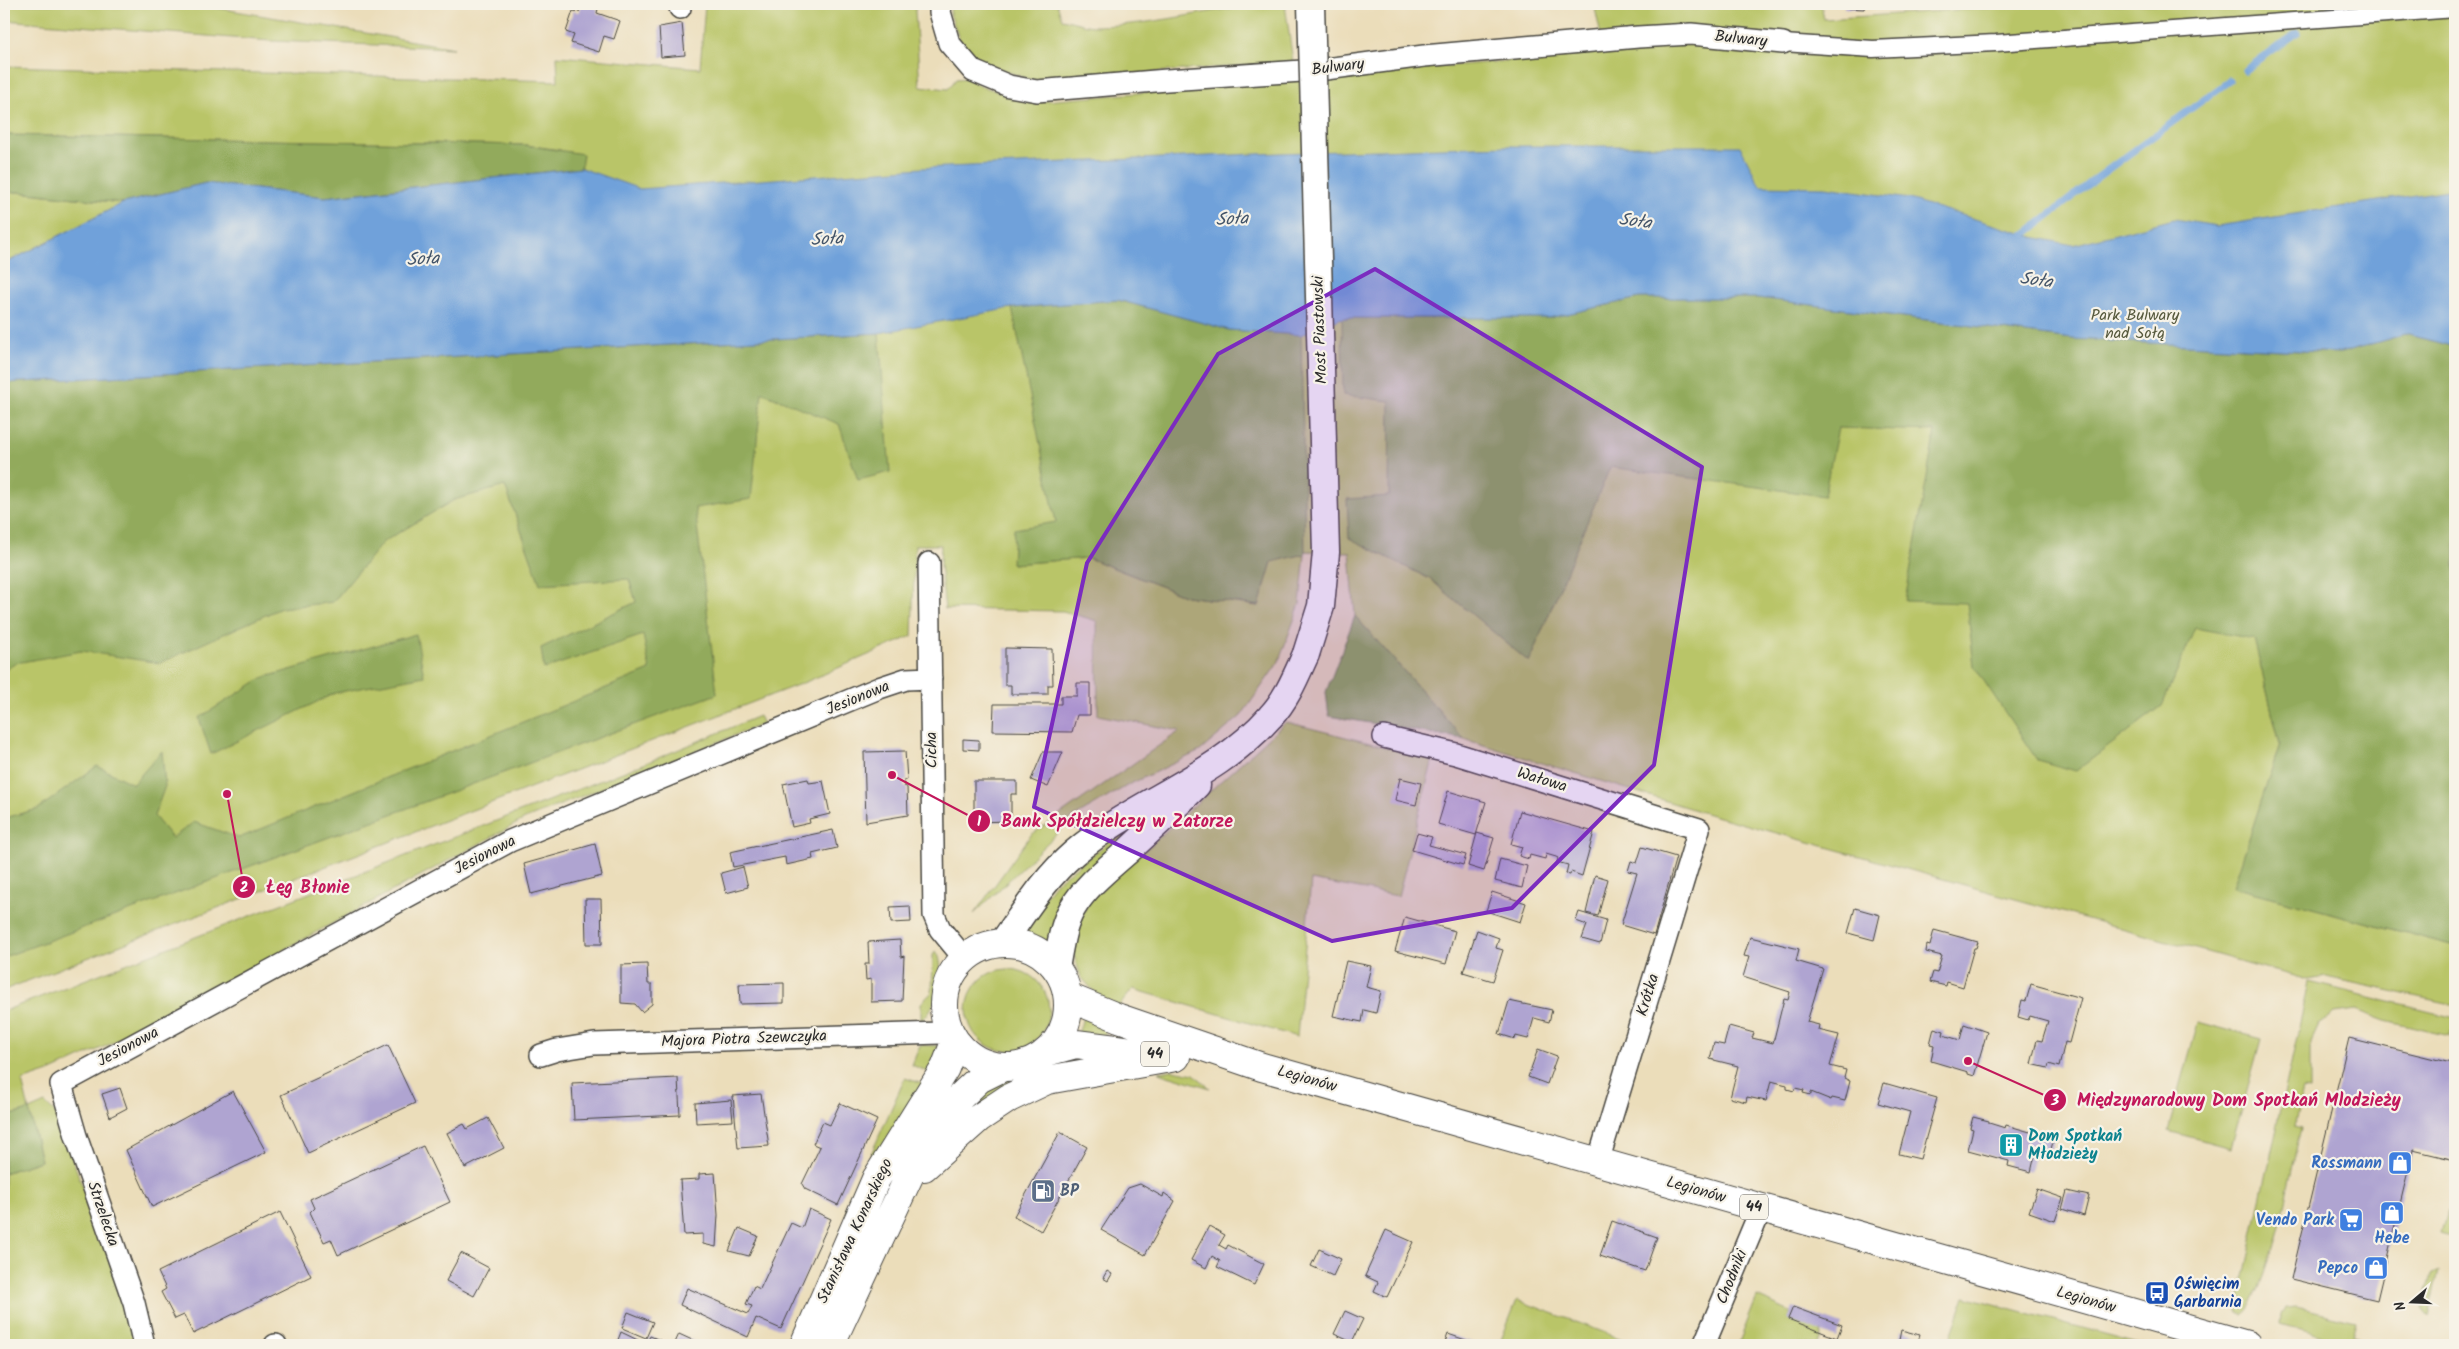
<svg xmlns="http://www.w3.org/2000/svg" width="2459" height="1349" font-family="Kalam,sans-serif">
	<rect width="100%" height="100%" fill="#f7f3e8"/>
	<filter id="ink" filterUnits="userSpaceOnUse"><feTurbulence type="fractalNoise" baseFrequency=".02" numOctaves="2"/><feDisplacementMap in="SourceGraphic" scale="10" xChannelSelector="R" yChannelSelector="G"/><feConvolveMatrix kernelMatrix="1 2 1 2 8 2 1 2 1" color-interpolation-filters="sRGB"/></filter>
	<filter id="wash" filterUnits="userSpaceOnUse"><feTurbulence type="fractalNoise" baseFrequency=".0096" numOctaves="4" result="noise"/><feDisplacementMap in="SourceGraphic" scale="20" xChannelSelector="R" yChannelSelector="G"/><feGaussianBlur stdDeviation="1.12" result="paint"/><feColorMatrix in="noise" values="0 0 0 0 0 0 0 0 0 0 0 0 0 0 0 0 0 1.4 0 .05"/><feComposite in="paint" operator="in"/></filter>
	<g filter="url(#wash)">
		<rect width="100%" height="100%" fill="#ebddba"/>
		<path fill="#b9c567" stroke="#727849" fill-rule="evenodd" d="M7 4H194L454 48 271 41 4 20V7Z
			M705 4H917L915 11 920 86 948 89 956 79 967 78 980 86 1034 102 1599 53 1602 40 1594 4H1821L1824 19 2043 4H2455V688L2260 662 2280 744 2234 887 2455 946V1005L2326 977 2308 980 1715 816 1464 739 1355 616 1350 552 1013 546 1012 564 1088 558 1186 596 1258 606 1272 561 1305 554 1300 604 1278 663 1241 716 1200 751 1130 784 1074 817 974 914 1031 835 1180 731 1098 715 1097 621 1063 611 945 609 940 565 941 545H915L912 636 808 681 4 990V403L571 379 561 150 525 145 4 135V66L558 81 557 56 700 68ZM1379 553 1566 572 1529 661 1430 579Z
			M951 4H1057L1062 19C1073 21 1085 26 1096 26 1160 26 1222 4 1285 4L1293 62 1034 81 981 62 960 41 950 14Z
			M18 192 123 203 4 264V193Z
			M759 716 763 724 525 819 108 1045 49 1072 22 1081 29 1110 45 1103 56 1114 128 1310 135 1345H4V1173L41 1161 29 1110 4 1117V1011L641 765Z
			M1286 722 1433 759 1398 896 1311 880 1297 1037 1133 989 1119 1006 1099 997 1081 977 1074 956 1075 927 1091 899Z
			M1156 807 1049 942 1019 931 1055 883Z
			M936 951C947 965 937 1011 921 1020V1003L932 992 933 955Z
			M967 1010a41 41 0 1 1 82 0a41 41 0 1 1-82 0Z
			M2309 982 2455 1018V1032L2450 1031 2449 1036 2385 1021 2356 1010 2335 1013 2318 1025 2310 1042V1090L2303 1089 2294 1127 2301 1129C2292 1165 2269 1297 2242 1315L2236 1313Z
			M1084 1014 1109 1024 1103 1038 1078 1035Z
			M2198 1022 2261 1039 2231 1148 2168 1131Z
			M920 1045 938 1046 930 1073 912 1065Z
			M1079 1055 1096 1065 980 1107 970 1095 1004 1079 1025 1078 1041 1073 1066 1058Z
			M1173 1070 1194 1074 1210 1088 1158 1072Z
			M905 1078 926 1085 854 1207 846 1210Z
			M2454 1207 2450 1224 2455 1225V1238L2441 1234 2447 1211Z
			M2438 1272 2428 1317 2422 1310 2431 1275Z
			M1965 1296 2145 1345H1948Z
			M1757 1297 1823 1327 1818 1345H1738Z
			M1517 1300 1638 1345H1499Z
			M2297 1307 2356 1321 2352 1336 2379 1343 2378 1345H2355L2281 1324 2282 1316 2286 1308Z"/>
		<path fill="#92aa5c" stroke="#5e6a44" d="M4 135 525 145 583 154 581 168 325 197 206 183 123 203 18 192 4 193Z
			M1639 298H1759L2072 339 2340 353 2406 334 2455 347V946L2233 887 2280 744 2254 639 2195 628 2162 706 2076 771 2037 760 1974 666 1967 603 1905 601 1935 431 1838 428 1824 496 1610 467 1529 662 1430 579 1349 538 1347 499 1389 496 1390 401 1343 395 1342 318H1549Z
			M1118 300 1229 330 1301 335 1305 554 1272 562 1259 606 1186 596 1088 558 1012 564 1014 529 1056 522 1012 308Z
			M879 333 890 472 858 480 839 424 762 392 751 499 695 508 717 694 4 957V818L38 809 97 766 133 784 162 751 165 786 154 816 172 838 194 822 239 838 650 670 643 635 544 669 541 648 636 602 629 579 540 584 505 486 454 500 383 542 333 602 281 608 160 663 81 651 16 663 4 671V383Z
			M1355 616 1464 739 1329 716 1326 692Z
			M416 634 424 676 335 693 211 754 199 718 262 678Z
			M29 1110 41 1161 4 1173V1117Z"/>
		<path fill="#6fa1da" stroke="#4d6682" d="M1505 146H1740L1760 186 1826 187 1909 199 2037 238 2073 245 2174 219 2217 226 2455 189V347L2406 334 2340 353 2072 339 1759 298H1639L1549 318H1342L1301 335 1229 330 1118 300 1012 308 879 333 4 383V264L123 203 206 183 325 197 581 168 640 189 922 168 1280 153Z"/>
		<g fill="none" stroke-linecap="round" stroke-linejoin="round">
			<path stroke="#6fa1da" stroke-width="7" d="M2331 9 2338 4
				M2245 70 2297 33
				M2018 240 2095 179 2229 81"/>
		</g>
		<g id="blocks">
			<path fill="#afa4d1" d="M582 4 598 9 597 13 620 21 614 39 604 36 599 52 571 43 574 35 566 32 573 11 579 12Z
				M1844 4H1865L1864 9 1844 8Z
				M682 23 685 55 661 57 659 27Z
				M1005 648 1052 649 1053 685H1048V694H1011V685H1005Z
				M1077 683H1090V715H1077L1072 732 993 731 994 704H1061V696H1077Z
				M963 739 979 740V750L963 749Z
				M905 751 907 780H904V786L907 787 908 815 866 822 864 752Z
				M1043 752H1063L1048 787 1031 780Z
				M1400 778 1421 783 1416 805 1395 800Z
				M808 779 809 783 823 781 830 814 809 819 810 823 792 827 783 784Z
				M974 781H1017V794H1011V821L974 822Z
				M1448 791 1486 802 1476 835 1438 824Z
				M1520 811 1594 832 1582 876 1571 872 1570 875 1566 874 1568 865 1557 862 1558 858 1556 857 1546 854 1545 859 1530 855 1529 859 1519 856 1522 847 1511 844Z
				M833 830 837 848 812 854 813 859 786 865 785 857 733 867 730 852Z
				M1417 833 1432 837 1429 845 1466 855 1463 865 1412 850Z
				M1477 833 1494 838 1484 871 1468 866Z
				M595 844 602 876 531 894 524 864Z
				M1642 847 1676 857 1654 935 1621 925 1637 873 1628 871 1631 861 1637 863Z
				M1500 859 1527 866 1522 888 1495 881Z
				M743 867 748 887 726 893 721 873Z
				M1595 875 1608 879 1598 916 1586 913Z
				M1492 892 1526 903 1520 922 1486 911Z
				M585 899H601L602 944H586Z
				M910 906 911 922 891 923 890 907Z
				M1855 908 1880 915 1874 940 1848 933Z
				M1579 912 1606 920 1600 944 1582 939 1587 925 1576 921Z
				M1405 917 1455 931 1446 964 1395 951Z
				M1477 930 1499 938 1496 948 1503 950 1493 981 1463 972Z
				M1934 930 1978 942 1976 948H1974L1963 987 1947 982 1946 986 1930 982 1933 972 1937 973 1942 956 1926 952 1927 945 1930 946Z
				M1750 937 1799 949 1796 961 1823 969 1807 1022 1819 1025 1818 1030 1839 1035 1830 1066 1846 1070 1844 1078 1850 1081 1845 1101 1832 1098 1831 1100 1811 1092V1095L1803 1093 1804 1090 1795 1088 1794 1091 1787 1089V1085L1771 1081 1766 1101 1747 1097 1746 1102 1730 1098 1738 1066 1710 1059 1714 1043 1724 1045 1729 1026 1754 1033 1752 1038 1773 1043 1784 999 1788 1000 1790 992 1743 977 1749 957 1744 956Z
				M900 940 901 957 904 956 902 1001 871 1002V979L866 980 865 964H869L868 942Z
				M1346 961 1371 966 1366 987 1381 991 1376 1013 1364 1010 1362 1022 1333 1016Z
				M647 964 648 984H652V1004L642 1012 635 1004 621 1003V965Z
				M784 983V1003L740 1004 739 984Z
				M2031 984 2081 998 2069 1043 2065 1042 2059 1067 2049 1064 2048 1068 2031 1064 2037 1040 2042 1041 2048 1021 2030 1016 2028 1020 2018 1017 2022 1000 2026 1001Z
				M1509 1001 1552 1010 1549 1022 1534 1018 1528 1039 1516 1036 1515 1039 1499 1034Z
				M1964 1024 1987 1032 1974 1076 1968 1074V1072L1931 1061 1934 1045 1930 1044 1934 1028 1944 1031 1943 1035 1960 1040Z
				M2349 1038 2455 1064V1160L2413 1150 2377 1300 2291 1279Z
				M388 1045 415 1103 308 1153 281 1095Z
				M1538 1049 1557 1056 1547 1084 1528 1077Z
				M678 1078 680 1115 574 1120 572 1083Z
				M1884 1083 1937 1098 1920 1159 1899 1154 1910 1112 1878 1103Z
				M120 1088 127 1108 110 1117 102 1094Z
				M233 1091 266 1152 152 1207 126 1150Z
				M761 1094 769 1146 738 1148 733 1096Z
				M731 1100 733 1121 696 1123 695 1103Z
				M840 1103 877 1120 838 1205 805 1189 802 1184 820 1147 813 1144 823 1122 830 1125Z
				M1973 1117 1989 1121V1123L2005 1128 2006 1125 2054 1139 2049 1155 2036 1151 2031 1172 2008 1166 2009 1161 1968 1150 1973 1129 1970 1128Z
				M488 1118 504 1148 465 1168 447 1133 464 1124 467 1129Z
				M1060 1132 1087 1147 1041 1231 1014 1216Z
				M423 1146 450 1202 338 1255 331 1239 324 1242 310 1212 314 1208 310 1199Z
				M715 1173 718 1215 716 1247 703 1244V1234L684 1235 680 1180 699 1179V1174Z
				M1140 1184 1163 1197 1164 1193 1175 1201 1145 1255 1101 1230 1128 1188Z
				M2037 1189 2063 1198 2055 1221 2029 1212Z
				M2067 1191 2089 1196 2084 1216 2062 1209Z
				M809 1209 831 1219 781 1329 756 1318 748 1337 680 1305 687 1288 748 1314 752 1306 746 1304 754 1286 760 1289 791 1223 802 1228Z
				M280 1212 311 1276 193 1334 184 1315 175 1319 161 1292 166 1289 158 1272Z
				M1612 1221 1657 1237 1645 1271 1600 1256Z
				M1209 1226 1225 1235 1219 1245 1226 1249 1228 1245 1264 1264 1254 1285 1217 1267 1220 1261 1212 1256 1206 1268 1191 1260Z
				M739 1228 758 1236 749 1256 729 1251Z
				M1386 1230 1413 1242 1387 1297 1374 1291 1378 1282 1365 1276Z
				M1319 1249 1341 1259 1333 1276 1311 1266Z
				M461 1253 489 1268 474 1296 446 1281Z
				M1107 1271 1112 1274 1108 1281 1103 1278Z
				M1793 1307 1842 1325 1837 1338 1788 1319Z
				M1345 1311 1363 1319 1352 1342 1334 1334Z
				M628 1312 653 1322 646 1338 622 1328Z
				M1901 1330 1920 1335 1917 1345H1898Z
				M621 1332 646 1344 650 1336 660 1340 658 1345H616Z
				M679 1334 703 1345H674Z
				M1448 1334 1480 1345H1444Z"/>
		</g>
	</g>
	<g filter="url(#ink)">
		<use href="#blocks" fill-opacity="0" stroke="#484640" stroke-width="1"/>
		<g fill="none" stroke-linecap="round" stroke-linejoin="round">
			<defs>
				<path id="pedestrian" d="M1783 43 1873 49 1996 43 2455 9"/>
				<path id="minor" d="M941 4 940 12 949 43 973 71 1009 86 1037 91 1167 80 1318 70 1424 56 1638 37 1691 34 1783 43
					M680 8V4
					M929 563 934 915 940 929 964 958
					M1384 737 1456 754 1699 829 1598 1162
					M541 1055 557 1050 594 1044 941 1033 947 1028
					M144 1345 134 1303 76 1136 61 1084 510 841 879 688 906 679 931 678
					M275 1345H276
					M1704 1345 1761 1209"/>
				<path id="tertiary" d="M1003 942C1025 911 1044 879 1074 853 1135 801 1216 778 1270 717 1287 699 1296 676 1306 654
					M1056 968C1060 947 1062 927 1072 909 1086 885 1110 867 1130 849 1153 828 1175 807 1197 785"/>
				<path id="primary" d="M944 1005a62 62 0 1 1 124 0a62 62 0 1 1-124 0Z
					M1068 997 1119 1018 1262 1067 2247 1345
					M1050 1051 1076 1044 1156 1054
					M924 1167 979 1118 1009 1098 1047 1080 1176 1057
					M804 1345 876 1179 945 1068 955 1042
					M830 1345 920 1153 960 1097 979 1079 1001 1068"/>
			</defs>
			<use href="#pedestrian" stroke="#484640" stroke-width="19"/>
			<use href="#minor" stroke="#484640" stroke-width="24"/>
			<use href="#tertiary" stroke="#484640" stroke-width="29"/>
			<use href="#primary" stroke="#484640" stroke-width="30"/>
			<use href="#pedestrian" stroke="#fff" stroke-width="16"/>
			<use href="#minor" stroke="#fff" stroke-width="21"/>
			<use href="#tertiary" stroke="#fff" stroke-width="26"/>
			<use href="#primary" stroke="#fff" stroke-width="28"/>
			<defs>
				<path id="tertiary-bridge" d="M1306 654 1321 606 1326 552 1311 4"/>
			</defs>
			<use href="#tertiary-bridge" stroke="#484640" stroke-width="29" stroke-linecap="butt"/>
			<use href="#tertiary-bridge" stroke="#fff" stroke-width="26"/>
		</g>
	</g>
	<path fill="#7b2cbf" fill-opacity="0.2" stroke="#7b2cbf" stroke-width="4" stroke-linejoin="round" d="M1375 269 1702 467 1654 765 1512 908 1332 941 1034 807 1087 563 1218 354Z"/>
	<defs>
		<symbol id="building-square" viewBox="-11 -11 22 22"><rect x="-9" y="-9" width="18" height="18" rx="4" fill="#0f9aa8" stroke="#f7f3e8"/><path d="M-4-6H4V6H1V3H-1V6H-4ZM-2.5-4.3h1.7v1.8h-1.7ZM.8-4.3h1.7v1.8H.8ZM-2.5-1h1.7V.8h-1.7ZM.8-1h1.7V.8H.8Z" fill="#fff"/></symbol>
		<symbol id="shop-square" viewBox="-11 -11 22 22"><rect x="-9" y="-9" width="18" height="18" rx="4" fill="#3f7fe0" stroke="#f7f3e8"/><path d="M-5-2.5h2.3a2.7 3.5 0 0 1 5.4 0H5L5.5 6h-11ZM-1.5-2.5h3a1.5 2.3 0 0 0-3 0Z" fill="#fff"/></symbol>
		<symbol id="fuel-square" viewBox="-11 -11 22 22"><rect x="-9" y="-9" width="18" height="18" rx="4" fill="#5c6f8a" stroke="#f7f3e8"/><path d="M-5.5-6h7V0h2V4h1.3V-2.5L3-4.5l.8-.8L6-3V5H2.5V1h-1V6h-7ZM-4.2-4.7v3.2H.2V-4.7Z" fill="#fff"/></symbol>
		<symbol id="supermarket-square" viewBox="-11 -11 22 22"><rect x="-9" y="-9" width="18" height="18" rx="4" fill="#3f7fe0" stroke="#f7f3e8"/><path d="M-6-5.5h2.5l.6 2H6L4.5 2H-2.5L-4.4-4H-6ZM-1.5 3.2a1.3 1.3 0 1 0 .1 0ZM3 3.2a1.3 1.3 0 1 0 .1 0Z" fill="#fff"/></symbol>
		<symbol id="bus-square" viewBox="-11 -11 22 22"><rect x="-9" y="-9" width="18" height="18" rx="4" fill="#1a4fb4" stroke="#f7f3e8"/><path d="M-5-6H5V4H4V6H2V4H-2V6H-4V4H-5ZM-3.5-4V0h7V-4ZM-3.5 1.2v1.5H-2V1.2ZM2 1.2v1.5H3.5V1.2Z" fill="#fff"/></symbol>
	</defs>
	<g fill-rule="evenodd">
		<use href="#building-square" x="1997" y="1131" width="28" height="28"/>
		<use href="#shop-square" x="2386" y="1149" width="28" height="28"/>
		<use href="#fuel-square" x="1029" y="1177" width="28" height="28"/>
		<use href="#shop-square" x="2378" y="1199" width="28" height="28"/>
		<use href="#supermarket-square" x="2337" y="1206" width="28" height="28"/>
		<use href="#shop-square" x="2362" y="1254" width="28" height="28"/>
		<use href="#bus-square" x="2143" y="1279" width="28" height="28"/>
	</g>
	<g text-anchor="middle" dominant-baseline="central" stroke-width="4.5" stroke-linejoin="round" paint-order="stroke">
		<g fill="#f7f3e8" stroke="#686764" stroke-width="1">
			<rect x="1141" y="1041.5" width="28" height="25" rx="4"/>
			<rect x="1740" y="1194.5" width="28" height="25" rx="4"/>
		</g>
		<g font-size="15" font-weight="bold" fill="#2b2b2b">
			<text x="1155" y="1054">44</text>
			<text x="1754" y="1207">44</text>
		</g>
		<g font-size="16" fill="#2b2b2b" stroke="#f7f3e8">
			<text transform="translate(1741 39) rotate(6)">Bulwary</text>
			<text transform="translate(1338 67) rotate(-7)">Bulwary</text>
			<text transform="translate(1320 330) rotate(-92)">Most Piastowski</text>
			<text transform="translate(858 698) rotate(-22)">Jesionowa</text>
			<text transform="translate(932 750) rotate(-91)">Cicha</text>
			<text transform="translate(1542 780) rotate(17)">Wałowa</text>
			<text transform="translate(485 855) rotate(-27)">Jesionowa</text>
			<text transform="translate(1648 995) rotate(-73)">Krótka</text>
			<text transform="translate(744 1039) rotate(-2)">Majora Piotra Szewczyka</text>
			<text transform="translate(128 1047) rotate(-28)">Jesionowa</text>
			<text transform="translate(1307 1079) rotate(16)">Legionów</text>
			<text transform="translate(1696 1190) rotate(16)">Legionów</text>
			<text transform="translate(103 1214) rotate(71)">Strzelecka</text>
			<text transform="translate(855 1231) rotate(-65)">Stanisława Konarskiego</text>
			<text transform="translate(1732 1277) rotate(-68)">Chodniki</text>
			<text transform="translate(2086 1300) rotate(16)">Legionów</text>
		</g>
		<g font-size="16" fill="#56593d" stroke="#f7f3e8">
			<text x="2135" y="315">Park Bulwary<tspan x="2135" dy="18">nad Sołą</tspan></text>
		</g>
		<g font-size="16" font-weight="bold" fill="#0d838f" stroke="#f7f3e8" text-anchor="start">
			<text x="2028" y="1136">Dom Spotkań<tspan x="2028" dy="18">Młodzieży</tspan></text>
		</g>
		<g font-size="16" font-weight="bold" fill="#366cbe" stroke="#f7f3e8" text-anchor="end">
			<text x="2382" y="1163">Rossmann</text>
			<text x="2334" y="1220">Vendo Park</text>
			<text x="2392" y="1238" text-anchor="middle">Hebe</text>
			<text x="2358" y="1268">Pepco</text>
		</g>
		<g font-size="16" font-weight="bold" fill="#4e5e75" stroke="#f7f3e8" text-anchor="start">
			<text x="1060" y="1191">BP</text>
		</g>
		<g font-size="16" font-weight="bold" fill="#164399" stroke="#f7f3e8" text-anchor="start">
			<text x="2174" y="1284">Oświęcim<tspan x="2174" dy="18">Garbarnia</tspan></text>
		</g>
		<g font-size="18" font-style="italic" fill="#435468" stroke="#f7f3e8">
			<text transform="translate(1232 220) rotate(-3)">Soła</text>
			<text transform="translate(1635 222) rotate(8)">Soła</text>
			<text transform="translate(827 240) rotate(-3)">Soła</text>
			<text transform="translate(423 260) rotate(-3)">Soła</text>
			<text transform="translate(2036 281) rotate(8)">Soła</text>
		</g>
	</g>
	<path fill="none" stroke="#c2185b" stroke-width="2" d="M892 775L979 821M227 794L244 887M1968 1061L2055 1100"/>
	<g fill="#c2185b" stroke="#f7f3e8" stroke-width="2">
		<circle cx="892" cy="775" r="5"/>
		<circle cx="227" cy="794" r="5"/>
		<circle cx="1968" cy="1061" r="5"/>
		<circle cx="979" cy="821" r="12"/>
		<circle cx="244" cy="887" r="12"/>
		<circle cx="2055" cy="1100" r="12"/>
	</g>
	<g font-size="15" text-anchor="middle" font-weight="bold" fill="#fff">
		<text x="979" y="826">1</text>
		<text x="244" y="892">2</text>
		<text x="2055" y="1105">3</text>
	</g>
	<g font-size="18" text-anchor="middle" font-weight="bold" fill="#c2185b" stroke="#f7f3e8" stroke-width="4.5" stroke-linejoin="round" paint-order="stroke">
		<text x="1117" y="827">Bank Spółdzielczy w Zatorze</text>
		<text x="308" y="893">Łęg Błonie</text>
		<text x="2239" y="1106">Międzynarodowy Dom Spotkań Mlodzieży</text>
	</g>
	<rect width="2459" height="1349" fill="none" stroke="#f7f3e8" stroke-width="20"/>
	<g transform="translate(2412 1302) rotate(251)" stroke="#f7f3e8" stroke-width="4" paint-order="stroke">
	<path d="M0-4L9 19L0 12L-9 19Z" fill="#2b2b2b"/>
	<text y="-8" font-size="14" font-weight="bold" text-anchor="middle" fill="#2b2b2b">N</text>
	</g>
</svg>
